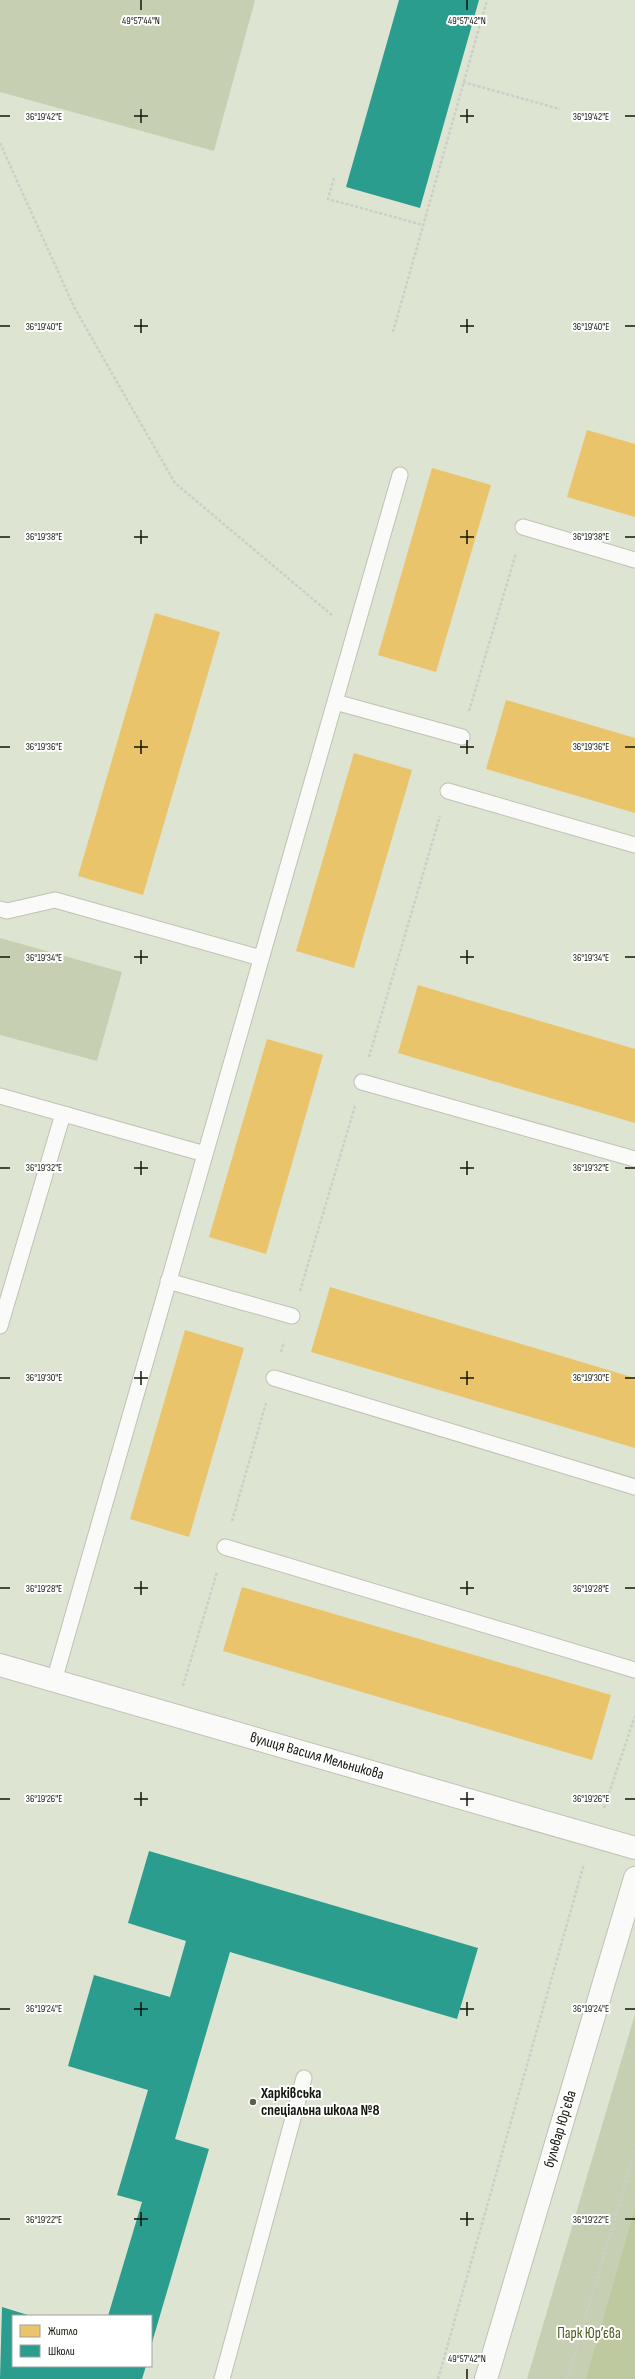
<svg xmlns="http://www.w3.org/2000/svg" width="635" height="2379" font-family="'Sofia Sans Condensed',sans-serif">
	<rect width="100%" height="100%" fill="#dee4d2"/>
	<path fill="#c6cfb2" d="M0 0H255L214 151 0 92Z
		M0 938 122 972 97 1061 0 1035Z
		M635 2014V2379H527Z"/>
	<path fill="#bec99f" d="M635 2209V2379H586Z"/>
	<path fill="#e9c46a" d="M587 430 635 444V517L567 497Z
		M432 468 491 485 436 672 378 655Z
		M155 613 220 632 143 895 78 876Z
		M506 700 635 738V813L486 769Z
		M354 753 412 770 354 968 296 951Z
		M418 985 635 1049V1123L398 1053Z
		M267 1039 323 1055 266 1254 209 1237Z
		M330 1287 635 1378V1448L311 1352Z
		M185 1330 244 1348 189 1537 130 1519Z
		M242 1587 611 1695 592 1760 223 1651Z"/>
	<path fill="#2a9d8f" d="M399 0H479L420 208 346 187Z
		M149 1851 478 1948 457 2019 230 1952 175 2139 209 2149 151 2346V2316H108L142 2202 117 2195 148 2090 68 2066 94 1975 170 1997 186 1941 128 1923Z
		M2 2307 31 2316H13V2366H146L142 2379H0Z"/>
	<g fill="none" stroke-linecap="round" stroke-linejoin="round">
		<defs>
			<path id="service" d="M523 527 635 560
				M335 702 462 737
				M448 791 635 845
				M0 909 7 911 55 900 261 958
				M362 1082 635 1159
				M0 1096 205 1154
				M168 1281 292 1316
				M0 1326 63 1114
				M274 1378 635 1487
				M225 1547 635 1670
				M54 1681 400 475
				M222 2379 304 2078"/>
			<path id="minor" d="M0 1665 635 1848"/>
			<path id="tertiary" d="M486 2379 635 1878"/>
		</defs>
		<use href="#service" stroke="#bec2b4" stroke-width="17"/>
		<use href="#minor" stroke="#bec2b4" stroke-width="24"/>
		<use href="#tertiary" stroke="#bec2b4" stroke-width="24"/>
		<path stroke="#cccec9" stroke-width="2.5" stroke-dasharray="3 2" stroke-linecap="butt" d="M463 82 560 109
			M0 143 74 307 175 483 333 616
			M334 178 328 199 423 225
			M393 332 487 0
			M469 711 516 553
			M369 1057 440 816
			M300 1291 355 1106
			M281 1352 284 1342
			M232 1521 266 1403
			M183 1686 217 1572
			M604 1808 635 1716
			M438 2379 584 1864
			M567 2379 635 2151"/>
		<use href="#service" stroke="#fafbf8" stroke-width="15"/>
		<use href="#minor" stroke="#fafbf8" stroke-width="22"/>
		<use href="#tertiary" stroke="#fafbf8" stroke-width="22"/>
	</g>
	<path fill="none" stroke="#12160a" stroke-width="1.5" d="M141 0V10M467 0V10M141 109V123M467 109V123M0 116H10M134 116H148M460 116H474M625 116H635M141 319V333M467 319V333M0 326H10M134 326H148M460 326H474M625 326H635M141 530V544M467 530V544M0 537H10M134 537H148M460 537H474M625 537H635M141 740V754M467 740V754M0 747H10M134 747H148M460 747H474M625 747H635M141 950V964M467 950V964M0 957H10M134 957H148M460 957H474M625 957H635M141 1161V1175M467 1161V1175M0 1168H10M134 1168H148M460 1168H474M625 1168H635M141 1371V1385M467 1371V1385M0 1378H10M134 1378H148M460 1378H474M625 1378H635M141 1581V1595M467 1581V1595M0 1588H10M134 1588H148M460 1588H474M625 1588H635M141 1792V1806M467 1792V1806M0 1799H10M134 1799H148M460 1799H474M625 1799H635M141 2002V2016M467 2002V2016M0 2009H10M134 2009H148M460 2009H474M625 2009H635M141 2212V2226M467 2212V2226M0 2219H10M134 2219H148M460 2219H474M625 2219H635M467 2369V2379"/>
	<circle fill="#595e50" stroke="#fff" stroke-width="1.5" cx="253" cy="2102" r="4"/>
	<g text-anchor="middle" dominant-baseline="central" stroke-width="4" stroke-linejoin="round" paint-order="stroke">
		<g font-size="15" fill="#12160a" stroke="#fff">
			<text transform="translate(317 1756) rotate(16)">вулиця Василя Мельникова</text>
			<text transform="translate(560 2129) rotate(-73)">бульвар Юрʼєва</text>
		</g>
		<g font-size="15" font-weight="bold" fill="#12160a" stroke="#fff" text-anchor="start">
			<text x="261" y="2093">Харківська<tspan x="261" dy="17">спеціальна школа №8</tspan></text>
		</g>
		<g font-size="15" fill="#4b5916" stroke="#fff">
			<text x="589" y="2333">Парк Юр’єва</text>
		</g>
	</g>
	<g font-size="10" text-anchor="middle" fill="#12160a" stroke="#fff" stroke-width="4" stroke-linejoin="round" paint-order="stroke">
		<text x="141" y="24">49°57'44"N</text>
		<text x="467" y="24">49°57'42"N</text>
		<text x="591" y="120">36°19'42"E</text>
		<text x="44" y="120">36°19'42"E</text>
		<text x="591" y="330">36°19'40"E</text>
		<text x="44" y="330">36°19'40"E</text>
		<text x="591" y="540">36°19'38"E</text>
		<text x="44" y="540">36°19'38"E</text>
		<text x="591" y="750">36°19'36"E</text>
		<text x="44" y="750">36°19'36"E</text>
		<text x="591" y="961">36°19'34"E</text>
		<text x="44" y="961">36°19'34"E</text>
		<text x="44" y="1171">36°19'32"E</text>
		<text x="591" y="1171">36°19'32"E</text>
		<text x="44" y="1381">36°19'30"E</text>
		<text x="591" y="1381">36°19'30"E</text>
		<text x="44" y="1592">36°19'28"E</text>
		<text x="591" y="1592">36°19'28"E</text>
		<text x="44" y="1802">36°19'26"E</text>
		<text x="591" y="1802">36°19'26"E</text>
		<text x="44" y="2012">36°19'24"E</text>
		<text x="591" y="2012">36°19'24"E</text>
		<text x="44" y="2223">36°19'22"E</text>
		<text x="591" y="2223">36°19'22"E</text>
		<text x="467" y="2362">49°57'42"N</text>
	</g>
	<rect x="12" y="2315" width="140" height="52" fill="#ffffff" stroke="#a0a29d"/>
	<rect x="20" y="2325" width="20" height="12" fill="#e9c46a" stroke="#a0a29d"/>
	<text x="48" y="2335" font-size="12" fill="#12160a">Житло</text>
	<rect x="20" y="2345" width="20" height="12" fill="#2a9d8f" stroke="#a0a29d"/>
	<text x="48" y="2355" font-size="12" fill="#12160a">Школи</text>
</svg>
